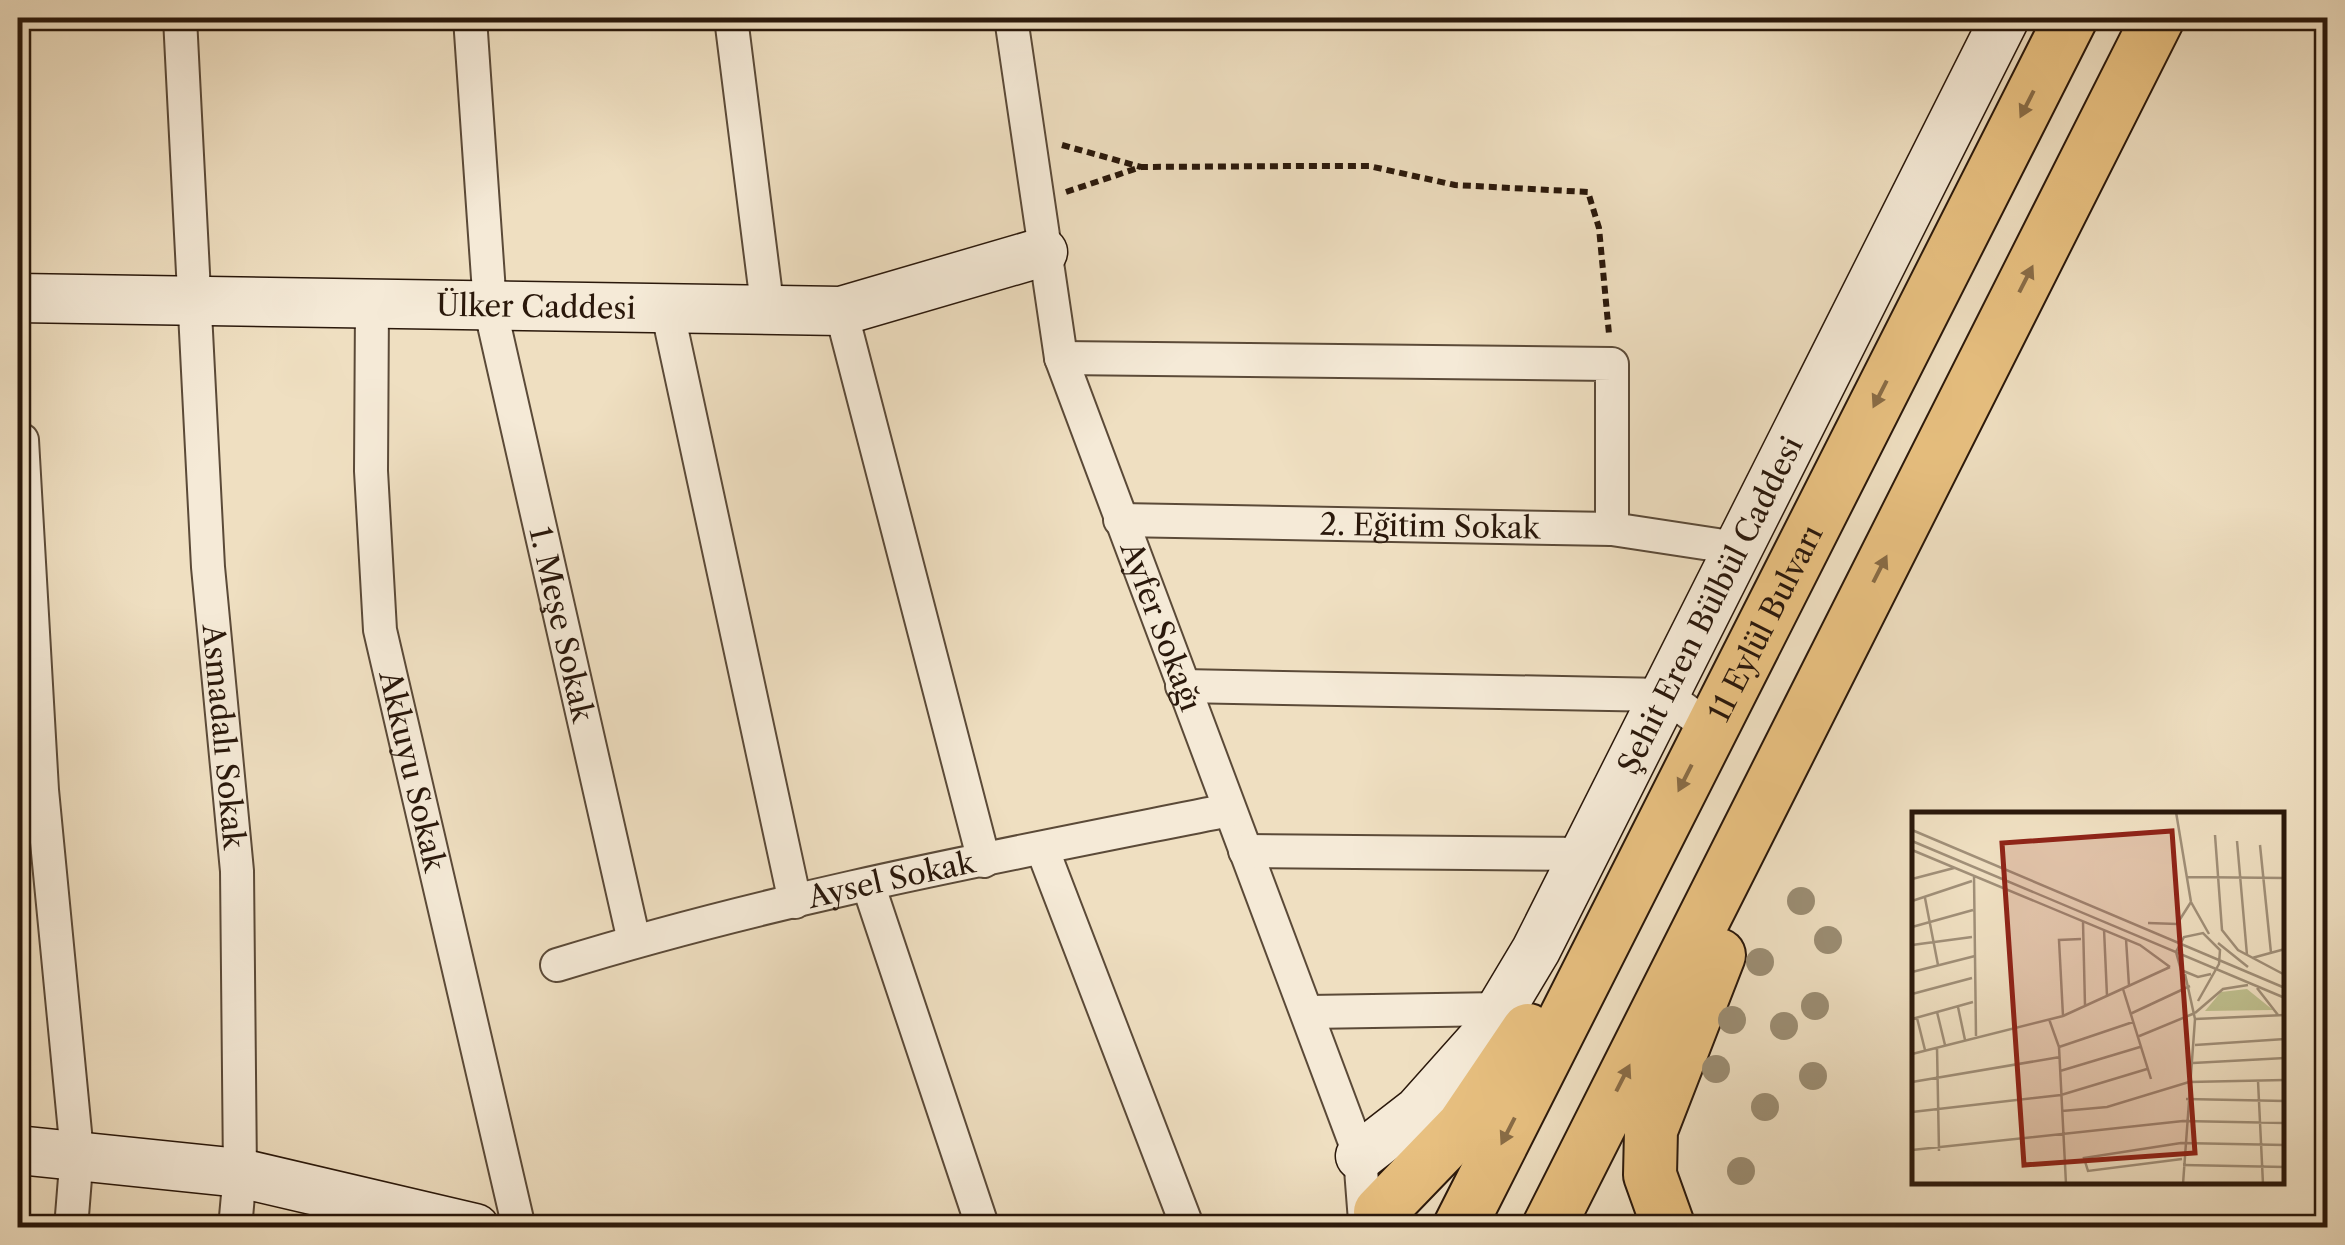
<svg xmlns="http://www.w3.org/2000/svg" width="2345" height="1245" font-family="'Libre Caslon Text',serif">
	<rect width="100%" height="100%" fill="#efdfc1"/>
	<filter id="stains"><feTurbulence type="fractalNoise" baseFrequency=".002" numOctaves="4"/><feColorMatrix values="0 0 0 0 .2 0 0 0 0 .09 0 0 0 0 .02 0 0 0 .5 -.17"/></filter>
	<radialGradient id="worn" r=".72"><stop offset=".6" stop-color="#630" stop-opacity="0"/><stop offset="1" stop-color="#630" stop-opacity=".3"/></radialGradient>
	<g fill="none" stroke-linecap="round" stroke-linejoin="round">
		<defs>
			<g id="street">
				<path id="s1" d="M180 18 208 567 237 871 240 1173 235 1228"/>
				<path id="s2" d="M470 18 490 307 634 941"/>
				<path d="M731 18 768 312"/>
				<path id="s3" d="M1011 18 1061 358 1360 1156 1365 1221"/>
				<path id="s4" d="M372 305 371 471 380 630 519 1228"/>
				<path d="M667 309 795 902"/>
				<path d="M841 311 984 861"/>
				<path d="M1061 358 1612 364V529"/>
				<path d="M18 441 22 440 42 790 77 1153 71 1228"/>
				<path id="s5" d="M1120 520 1612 529 1737 548"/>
				<path d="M1182 686 1665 695 1710 728"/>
				<path d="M1042 848 1188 1228"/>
				<path d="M1245 851 1588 854"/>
				<path d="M869 887 983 1228"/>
				<path id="s6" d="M557 965C776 897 1004 855 1229 810"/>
				<path d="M1309 1012 1501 1009"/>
			</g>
			<g id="secondary">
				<path id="s7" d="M18 298 841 311 1043 252"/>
				<path d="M18 1150 240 1173 475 1228"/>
				<path id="s8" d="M1360 1156 1418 1111 1484 1037 1536 950 2005 18"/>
			</g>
			<g id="primary">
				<path d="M1380 1212 1463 1126 1528 1030"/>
				<path id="s9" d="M1459 1228 2071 18"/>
				<path d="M1548 1228 2158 18"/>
				<path d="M1669 1228 1650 1175 1651 1130 1719 955"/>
			</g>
		</defs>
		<use href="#street" stroke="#5b4a38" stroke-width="36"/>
		<use href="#secondary" stroke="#2a180b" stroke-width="51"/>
		<use href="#primary" stroke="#2a180b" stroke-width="56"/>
		<path stroke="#2a180b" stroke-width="6" stroke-dasharray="8 5" stroke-linecap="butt" d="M1062 145 1141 167
			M1066 192 1141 167 1300 166H1369L1455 185 1588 192 1599 228 1609 334"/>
		<use href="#street" stroke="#f5ead7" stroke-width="32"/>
		<use href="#secondary" stroke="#f5ead7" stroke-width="48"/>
		<use href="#primary" stroke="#e8c080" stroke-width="52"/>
	</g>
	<g fill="#9b8d73">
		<circle cx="1801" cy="901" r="14"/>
		<circle cx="1828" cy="940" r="14"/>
		<circle cx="1760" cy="962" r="14"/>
		<circle cx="1815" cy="1006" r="14"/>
		<circle cx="1732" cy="1020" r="14"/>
		<circle cx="1784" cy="1026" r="14"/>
		<circle cx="1716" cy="1069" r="14"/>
		<circle cx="1813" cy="1076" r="14"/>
		<circle cx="1765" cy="1107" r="14"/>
		<circle cx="1741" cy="1171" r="14"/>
	</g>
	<defs><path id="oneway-solid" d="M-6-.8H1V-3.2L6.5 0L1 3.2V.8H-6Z" transform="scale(2.5)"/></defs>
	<g fill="#896c46">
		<use href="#oneway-solid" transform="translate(2027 104) rotate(117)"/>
		<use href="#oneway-solid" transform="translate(2026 279) rotate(-63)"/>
		<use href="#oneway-solid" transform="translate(1880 394) rotate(117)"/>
		<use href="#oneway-solid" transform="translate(1880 569) rotate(-63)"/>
		<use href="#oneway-solid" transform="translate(1685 778) rotate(117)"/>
		<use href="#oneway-solid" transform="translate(1623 1078) rotate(-63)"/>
		<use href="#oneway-solid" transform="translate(1508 1131) rotate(117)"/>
	</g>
	<g text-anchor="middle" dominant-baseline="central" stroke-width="9" stroke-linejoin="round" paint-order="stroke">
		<g font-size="30" fill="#2a180b" stroke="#f5ead7">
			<text stroke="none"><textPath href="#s7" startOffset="518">Ülker Caddesi</textPath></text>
			<text stroke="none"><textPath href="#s5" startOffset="310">2. Eğitim Sokak</textPath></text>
			<text stroke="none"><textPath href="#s8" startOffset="660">Şehit Eren Bülbül Caddesi</textPath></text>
			<text stroke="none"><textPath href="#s9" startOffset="678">11 Eylül Bulvarı</textPath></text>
			<text stroke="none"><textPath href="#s2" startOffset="615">1. Meşe Sokak</textPath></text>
			<text stroke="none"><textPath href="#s3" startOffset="630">Ayfer Sokağı</textPath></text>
			<text stroke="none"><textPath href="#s1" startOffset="720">Asmadalı Sokak</textPath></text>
			<text stroke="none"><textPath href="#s4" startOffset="470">Akkuyu Sokak</textPath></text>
			<text stroke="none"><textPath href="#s6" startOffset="345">Aysel Sokak</textPath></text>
		</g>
	</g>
	<g transform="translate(1912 812)">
		<rect width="372" height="372" fill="#efdfc1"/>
		<path d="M335 177 361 198 293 199 309 180Z" fill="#bfc08f"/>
		<path fill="none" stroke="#a08f78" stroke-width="2.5" d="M264 0 279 90 297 122M0 18 373 176M303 23 310 118 326 138 373 163M0 29 373 186M325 29 335 143M348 33 359 141M0 38 228 133 258 155M62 64 64 224M274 65 373 66M0 67 42 56M13 86 26 153M0 89 60 69M171 110 173 194M236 111 265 112 279 90M0 115 61 98M192 117 195 184M214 127 217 174M306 131 336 155M0 133 60 125M340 146 373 137M0 160 63 144M345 176 366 203M211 177 239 267M0 182 60 166M286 189 307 152 308 138 291 121 272 125 264 140 269 158 286 165 299 162M46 195 53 228M25 200 33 233M283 201 311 177 336 173M218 202 278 174M151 204 147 128 169 127M5 206 13 238M0 207 61 190M137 207 147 235 154 372M283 207 373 203M225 225 283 201M283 233 373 227M25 235 27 339M147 235 221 210M0 242 151 204 258 155M281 251 373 246M148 259 228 235M346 269 351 372M0 270 148 245M274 287 373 289M150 299 195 295 277 270 373 268M0 300 149 283 235 257M0 338 271 309 373 311M270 347 176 359 172 346 269 331 373 333M271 353 373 355M271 372 283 207 273 162"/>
		<path fill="#8f2418" fill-opacity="0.15" stroke="#8f2418" stroke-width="5" d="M260 19 283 341 112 353 90 31Z"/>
		<rect width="372" height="372" fill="none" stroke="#2a180b" stroke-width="5"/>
	</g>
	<rect width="2345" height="1245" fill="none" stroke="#efdfc1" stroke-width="60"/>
	<rect x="20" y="20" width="2305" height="1205" fill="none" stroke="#2a180b" stroke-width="5"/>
	<rect x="30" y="30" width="2285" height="1185" fill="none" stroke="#2a180b" stroke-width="2.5"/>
	<rect width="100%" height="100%" filter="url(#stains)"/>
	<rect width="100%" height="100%" fill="url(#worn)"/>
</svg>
